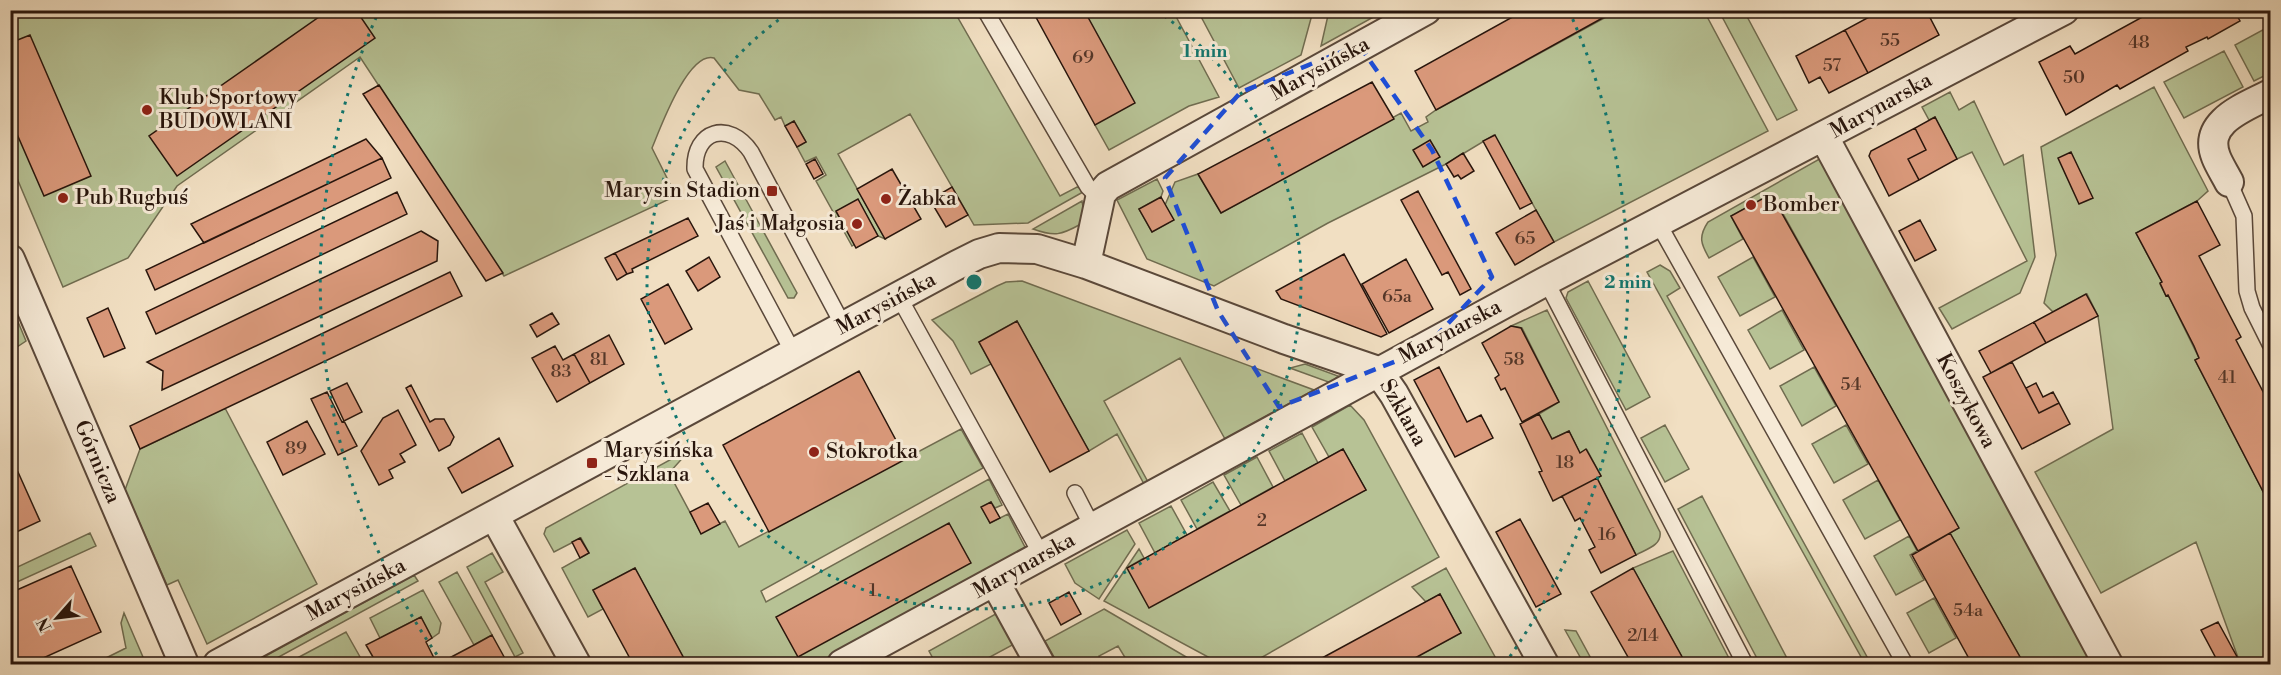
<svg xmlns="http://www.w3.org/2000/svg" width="2281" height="675" font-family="'Libre Bodoni',serif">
	<rect width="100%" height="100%" fill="#f1dfc2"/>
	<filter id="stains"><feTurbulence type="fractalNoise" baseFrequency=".00333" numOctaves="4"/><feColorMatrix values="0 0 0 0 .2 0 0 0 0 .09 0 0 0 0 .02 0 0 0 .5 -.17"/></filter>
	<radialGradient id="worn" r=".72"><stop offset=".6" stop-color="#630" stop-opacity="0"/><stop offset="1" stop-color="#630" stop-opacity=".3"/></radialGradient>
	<path fill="#b7c295" stroke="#706c50" stroke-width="1.5" d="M10 11H954L1060 196 1077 187 1083 189V192L1028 223 974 225 910 114 838 154 885 239 878 236 858 200 836 212 855 244 852 246 816 181 826 175 816 157 805 162 797 147 806 142 794 121 785 126 781 117 775 120 759 94 739 90 714 58C688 51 660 129 652 148L676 196 504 276 360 57 177 186 128 258 63 287 11 164Z
		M1084 11H1173L1219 97 1189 106 1109 150 1095 125Z
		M1198 11H1313L1301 55 1239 88Z
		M1329 11H1377L1379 14 1321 46Z
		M1617 11H1704L1768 131 1554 242 1494 135 1446 164 1328 223 1214 286 1147 259 1117 200 1157 179 1163 191 1161 197 1139 209 1152 232 1173 220 1165 205 1175 182 1198 174 1221 213 1401 113 1411 131 1428 122 1426 117 1436 110Z
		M1719 11H1744L1797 110 1777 120Z
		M2270 26V73L2254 81 2235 45Z
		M2224 51 2243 87 2184 118 2164 82Z
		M2154 87 2208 191 2197 201 2136 233 2162 282 2160 284 2166 296 2168 295 2199 358 2195 360 2270 505V664L2240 663 2196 542 2101 593 2035 472 2113 429 2098 316 2087 294 2053 312 2044 303 2056 255 2041 147Z
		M1950 92 1959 110 1974 101 2004 165 2023 155 2035 257 2020 293 1952 329 1939 308 2027 261 1972 152 1957 159 1935 117 1929 120 1922 107Z
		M1823 157 2094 664H2024L1950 533 1958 528 1772 194 1731 216 1743 239 1709 258C1701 244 1698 237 1708 222Z
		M725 161 797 293 794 298H788L716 167Z
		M1082 201 1084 213 1081 224C1061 235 1055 237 1033 229Z
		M1753 257 1775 297 1740 316 1718 277Z
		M1660 265 1670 271 1680 288 1667 296 1871 664H1865L1647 272Z
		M1022 281 1314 390 1225 439 1180 358 1104 401 1148 482 1144 484 1117 434 1089 451 1017 321 979 342 991 364 971 374 953 341 932 320 997 286 1006 282Z
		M1588 281 1650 397 1626 410 1566 298 1568 292Z
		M11 305 26 341 11 351 10 349Z
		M1547 310 1660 532C1662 545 1647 549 1636 555L1597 478 1601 476 1587 450 1580 453 1569 431 1552 439 1539 414 1559 402 1522 328 1511 326Z
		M1782 310 1804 350 1770 369 1748 330Z
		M1305 364 1338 376 1331 383 1290 368Z
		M1814 367 1836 406 1802 426 1780 386Z
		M1350 405 1364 420 1439 557 1250 664H1221L1104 601 1139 549 1144 558 1127 568 1366 490 1343 449 1329 457 1312 427Z
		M225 408 317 584 207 644 178 580 167 585 125 490 140 449Z
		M1665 425 1689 469 1665 482 1641 438Z
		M1846 425 1868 464 1834 483 1812 444Z
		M961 429 983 468 761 591 766 602 989 479 1002 505 995 508 991 502 982 507 990 523 1008 514 1028 553 825 664H687L635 568 593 590 603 609 588 617 562 568 589 553 581 538 554 552 544 534 546 528 686 451 688 452 669 473 701 533 725 521 739 547Z
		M1302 433 1318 463 1285 481 1269 451Z
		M1257 457 1273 487 1241 505 1224 475Z
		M1878 480 1900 520 1865 539 1843 500Z
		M1213 482 1230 511 1197 529 1181 500Z
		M1702 496 1790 664H1760L1678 509Z
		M1171 506 1187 535 1155 553 1139 523Z
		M1127 530 1135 544 1099 599 1075 583 1065 564Z
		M90 533 96 546 17 582 11 570Z
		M1909 536 1917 551 1910 555 1924 580 1896 595 1874 556Z
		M1673 551 1732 664H1686L1633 568Z
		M492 553 503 572 485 582 523 653 515 657 467 567Z
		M1446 568 1499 664H1404L1461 633 1440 594 1426 602 1412 587Z
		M457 572 492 635 474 645 439 582Z
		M414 575 418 581 266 664H251Z
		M423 590 441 623 439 633 432 638 421 617 380 638 370 618Z
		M1934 598 1956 638 1929 653 1907 613Z
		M1104 609 1188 658 1176 664H1129L1118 646 1099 656 1103 664H1058L1045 641Z
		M1001 611 1018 642 977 664H936L929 651Z
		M124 613 146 664H99L106 658 126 648 121 623Z
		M1565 630 1576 631 1594 664H1584Z
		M346 632 364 664H286Z"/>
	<path fill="#da997b" stroke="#28150c" stroke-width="1.5" d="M329 10H356L375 38 177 176 149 136Z
		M1032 10H1084L1135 103 1095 125Z
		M1525 10H1617L1436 110 1415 71Z
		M1882 10H1926L1939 35 1868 73 1845 30Z
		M2155 10H2234L2240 21 2208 39 2207 37 2186 47 2188 51 2120 89 2117 85 2066 115 2039 62 2070 46 2075 54Z
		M1845 30 1868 73 1829 93 1820 77 1809 83 1796 56Z
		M30 35 91 176 44 196 10 118V43Z
		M1372 82 1394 119 1221 213 1198 174Z
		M379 85 503 273 486 281 363 94Z
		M1935 117 1957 159 1919 180 1908 159 1926 150 1915 128Z
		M794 121 806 142 797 147 785 126Z
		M1915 128 1926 150 1908 159 1919 180 1889 196 1869 156 1871 151Z
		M1495 135 1532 203 1520 209 1483 141Z
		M366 139 382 158 204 243 191 224Z
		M1430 140 1440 157 1423 167 1413 150Z
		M2071 152 2093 198 2079 204 2058 158Z
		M1463 153 1474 171 1461 179 1458 175 1454 177 1446 164Z
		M382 158 391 178 155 290 146 270Z
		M815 159 823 174 814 179 806 164Z
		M892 169 921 219 885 239 857 189Z
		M952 187 968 215 946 227 930 200Z
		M1418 191 1471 289 1460 295 1448 272 1442 275 1401 200Z
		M397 192 407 214 156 334 146 312Z
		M1771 194 1959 528 1918 551 1731 216Z
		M1161 197 1174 220 1152 232 1139 209Z
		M858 199 878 236 856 248 836 211Z
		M2197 201 2220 245 2199 256 2241 337 2236 340 2270 405V505L2195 360 2199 358 2194 346 2168 295 2166 296 2160 283 2162 282 2136 233Z
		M1536 210 1554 242 1515 265 1496 233Z
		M688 218 698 236 632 269 633 272 627 274 615 253Z
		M1920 220 1936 250 1915 261 1899 231Z
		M421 231 438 241 437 261 162 390 163 371 147 362Z
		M615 253 627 274 617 280 605 258Z
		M1344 254 1387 334 1381 337 1281 299 1276 291Z
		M709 257 720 277 698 291 686 271Z
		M1406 259 1433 309 1389 333 1362 284Z
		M450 272 462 296 140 449 130 426Z
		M668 284 692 329 665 344 641 299Z
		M2086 294 2098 316 2046 343 2034 322Z
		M108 308 125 348 104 357 87 318Z
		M552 313 559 324 537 337 530 325Z
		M1017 321 1089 451 1050 472 979 342Z
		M2034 322 2046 343 1991 373 1979 351Z
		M1511 326 1521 328 1559 402 1522 422 1505 388 1501 390 1495 378 1499 375 1482 343Z
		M609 335 624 364 590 383 574 354Z
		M555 346 563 360 574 354 590 383 557 402 532 358Z
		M2012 362 2039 413 2059 403 2070 424 2022 449 1983 377Z
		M1439 367 1467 422 1481 415 1493 438 1455 457 1414 380Z
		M859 371 906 459 769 532 723 445Z
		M347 383 362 412 344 421 330 391Z
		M2036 383 2043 397 2053 392 2059 403 2039 413 2026 388Z
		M411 385 430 422 435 419H444L454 437 450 445 439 451 406 388Z
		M327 392 342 422 344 421 357 446 338 455 311 399Z
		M398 410 416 445 400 454 405 462 389 470 393 478 379 485 361 451 383 418Z
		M1539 414 1552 439 1569 431 1580 453 1586 449 1601 476 1553 501 1539 472 1542 471 1520 424Z
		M307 421 325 454 283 475 267 442Z
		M499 438 513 466 462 493 448 468Z
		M1343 449 1366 490 1149 608 1127 568Z
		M18 472 40 521 10 535V476Z
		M1597 478 1636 555 1601 573 1589 550 1595 547 1580 518 1575 521 1562 496Z
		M991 502 1000 518 990 523 981 507Z
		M708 503 720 524 701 534 690 512Z
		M1520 519 1561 594 1536 607 1496 532Z
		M949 523 971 563 798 657 776 617Z
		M1950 533 2024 664H1972L1912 555Z
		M580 538 589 553 580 558 572 542Z
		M71 566 101 632 30 664H11L10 593Z
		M635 568 687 664H633L593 590Z
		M1633 568 1686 664H1632L1591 592Z
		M1069 592 1081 614 1061 625 1049 603Z
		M1440 594 1461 633 1404 664H1311Z
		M421 617 432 638 426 642 437 664H377L366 645Z
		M2218 622 2241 664H2213L2218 662 2201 630Z
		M492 635 508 664H438L474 645Z"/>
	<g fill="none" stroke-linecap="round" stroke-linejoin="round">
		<defs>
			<path id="service" d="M985 10 1088 187 1092 191 1101 194
				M2229 182 2244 216 2247 291 2252 308 2270 344
				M1658 223 1905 664
				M1546 281 1745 664
				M899 297 1042 556
				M794 354 695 169C694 130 729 120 751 152L844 327
				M1075 493 1093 528"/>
			<path id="minor" d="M1824 137 2108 664
				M2229 182C2225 174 2219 165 2216 157 2202 121 2246 107 2270 94
				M10 259 184 664
				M1086 264 1101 194 1108 186 1426 10
				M495 517 576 664
				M995 582 1040 664
				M218 664 957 265 979 254 999 248 1037 249 1086 264 1284 339 1378 371 1394 394 1544 664
				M842 664 1546 281 2064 10"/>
		</defs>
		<use href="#service" stroke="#5a483a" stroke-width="18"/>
		<use href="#minor" stroke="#5a483a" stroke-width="32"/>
		<use href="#service" stroke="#f6ead7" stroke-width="15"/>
		<use href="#minor" stroke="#f6ead7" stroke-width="28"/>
	</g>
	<path fill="none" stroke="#1d4ed8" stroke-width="4.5" stroke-dasharray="12 8" stroke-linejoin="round" d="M1359 45 1432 150 1492 277 1422 351 1279 407 1218 311 1165 178 1241 92Z"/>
	<g fill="none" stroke="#0f766e" stroke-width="3" stroke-dasharray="3 6">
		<path d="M1157 11A327 327 0 1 1 791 11"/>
		<path d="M442 662A654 654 0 0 1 379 11M1569 11A654 654 0 0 1 1506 662"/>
	</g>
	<g fill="#8f2418" stroke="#f6ead7" stroke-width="2">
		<circle cx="147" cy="110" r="6"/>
		<rect x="766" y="185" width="12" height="12" rx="3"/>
		<circle cx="63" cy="198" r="6"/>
		<circle cx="886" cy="199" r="6"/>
		<circle cx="1751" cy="205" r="6"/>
		<circle cx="857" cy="224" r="6"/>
		<circle cx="814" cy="452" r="6"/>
		<rect x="586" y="457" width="12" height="12" rx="3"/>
	</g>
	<g text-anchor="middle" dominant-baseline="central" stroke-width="6" stroke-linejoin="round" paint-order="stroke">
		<g font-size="18" fill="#543628">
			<text x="1890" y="40">55</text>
			<text x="2139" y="42">48</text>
			<text x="1083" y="57">69</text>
			<text x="1832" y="65">57</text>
			<text x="2074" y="77">50</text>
			<text x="1525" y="238">65</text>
			<text x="1397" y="296">65a</text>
			<text x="599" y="359">81</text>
			<text x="1514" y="359">58</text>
			<text x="561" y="371">83</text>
			<text x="2227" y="377">41</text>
			<text x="1851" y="384">54</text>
			<text x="296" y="448">89</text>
			<text x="1565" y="462">18</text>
			<text x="1262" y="520">2</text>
			<text x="1607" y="534">16</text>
			<text x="873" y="590">1</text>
			<text x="1968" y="610">54a</text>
			<text x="1643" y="635">2/14</text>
		</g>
		<g font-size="21" fill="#28150c" stroke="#f6ead7">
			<text transform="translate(1320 69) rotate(-29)">Marysińska</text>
			<text transform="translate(1881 106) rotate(-29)">Marynarska</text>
			<text transform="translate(886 304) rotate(-28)">Marysińska</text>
			<text transform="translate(1450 332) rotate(-28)">Marynarska</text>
			<text transform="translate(1966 401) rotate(62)">Koszykowa</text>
			<text transform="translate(1403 413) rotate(60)">Szklana</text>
			<text transform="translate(97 462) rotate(67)">Górnicza</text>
			<text transform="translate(1024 566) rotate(-29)">Marynarska</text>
			<text transform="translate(356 590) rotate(-28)">Marysińska</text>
		</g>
		<g font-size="21" fill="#28150c" stroke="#f6ead7" text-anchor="start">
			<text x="159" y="98">Klub Sportowy<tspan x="159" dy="24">BUDOWLANI</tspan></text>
			<text x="760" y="191" text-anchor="end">Marysin Stadion</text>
			<text x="75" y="198">Pub Rugbuś</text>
			<text x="898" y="199">Żabka</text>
			<text x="1763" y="205">Bomber</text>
			<text x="845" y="224" text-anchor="end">Jaś i Małgosia</text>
			<text x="604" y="451">Marysińska<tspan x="604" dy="24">- Szklana</tspan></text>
			<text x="826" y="452">Stokrotka</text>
		</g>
	</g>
	<circle cx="974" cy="282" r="9" fill="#0f766e" stroke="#f6ead7" stroke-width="3"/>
	<g font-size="18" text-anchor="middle" font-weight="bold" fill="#0f766e" stroke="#f6ead7" stroke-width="6" stroke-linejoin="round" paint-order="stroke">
		<text x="1205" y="57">1 min</text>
		<text x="1628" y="288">2 min</text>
	</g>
	<rect width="2281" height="675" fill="none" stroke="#f1dfc2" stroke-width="36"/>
	<rect x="12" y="12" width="2257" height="651" fill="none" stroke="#28150c" stroke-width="3"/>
	<rect x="18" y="18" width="2245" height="639" fill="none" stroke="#28150c" stroke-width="1.5"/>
	<g transform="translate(57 618) rotate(242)" stroke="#f6ead7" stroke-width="4.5" paint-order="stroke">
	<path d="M0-4.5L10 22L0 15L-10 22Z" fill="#28150c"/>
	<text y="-9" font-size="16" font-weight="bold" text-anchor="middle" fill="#28150c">N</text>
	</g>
	<rect width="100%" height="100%" filter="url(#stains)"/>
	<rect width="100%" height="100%" fill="url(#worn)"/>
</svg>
